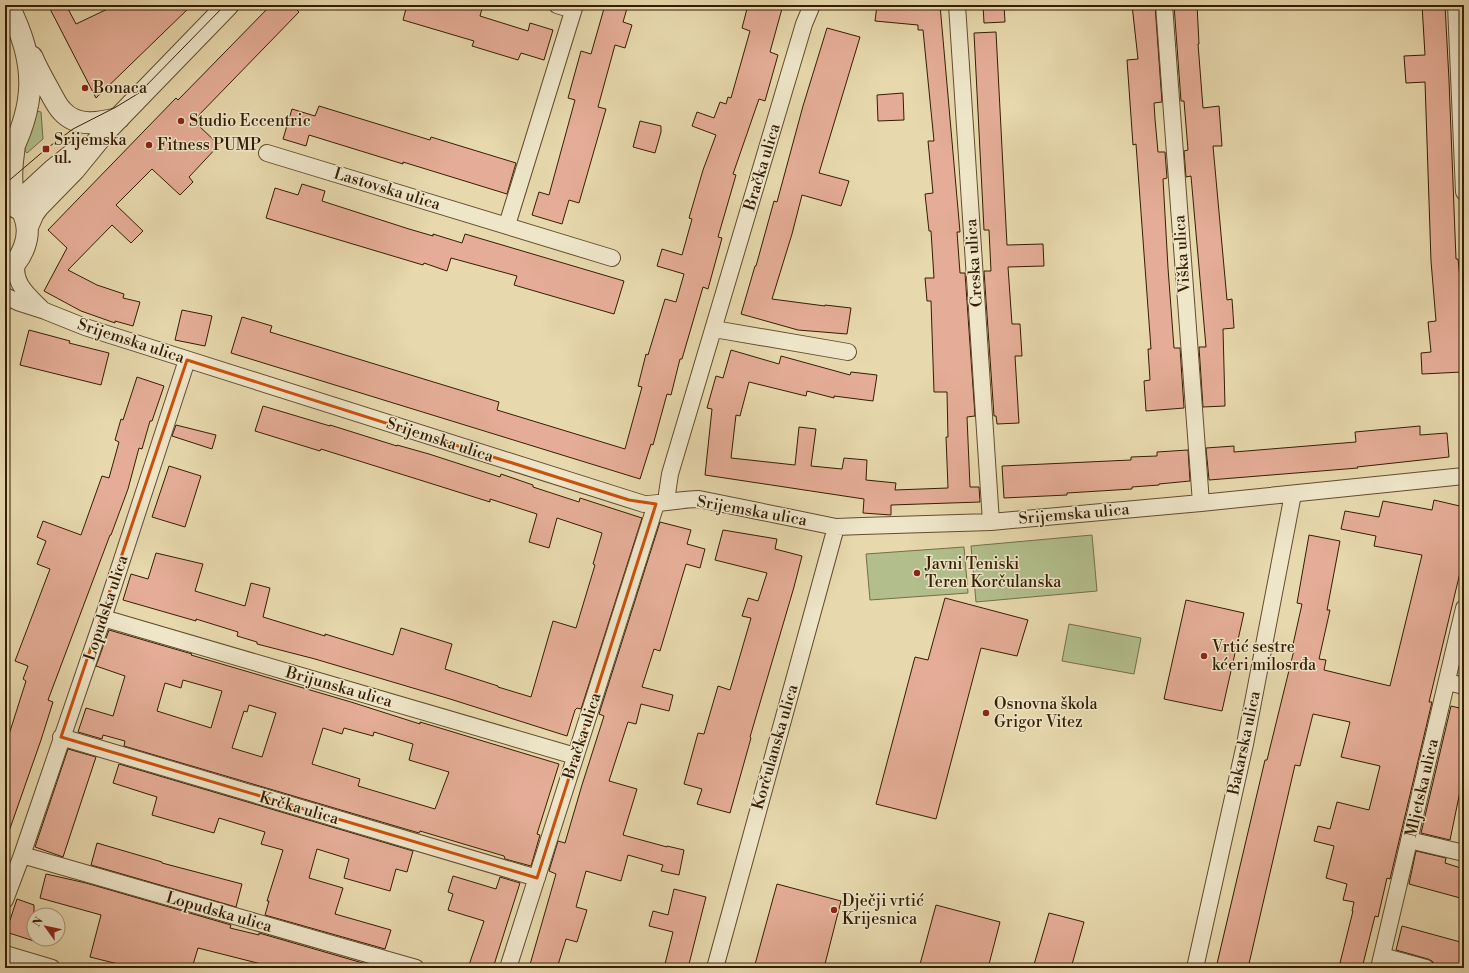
<svg xmlns="http://www.w3.org/2000/svg" width="1469" height="973" font-family="'Libre Bodoni',serif">
	<rect width="100%" height="100%" fill="#e7d8ad"/>
	<filter id="stains"><feTurbulence type="fractalNoise" baseFrequency=".005" numOctaves="4"/><feColorMatrix values="0 0 0 0 .2 0 0 0 0 .09 0 0 0 0 .02 0 0 0 .5 -.17"/></filter>
	<radialGradient id="worn" r=".72"><stop offset=".6" stop-color="#630" stop-opacity="0"/><stop offset="1" stop-color="#630" stop-opacity=".3"/></radialGradient>
	<path fill="#b2bf8d" stroke="#746e48" d="M37 111 41 112 43 139 27 153 25 151V148Z
		M1092 535 1097 591 976 602 971 546Z
		M964 547 968 593 870 600 866 554Z
		M1069 624 1141 638 1134 674 1062 661Z"/>
	<path fill="#e5ad97" stroke="#351d02" fill-rule="evenodd" d="M48 5H66L76 24 116 5H192L96 98Z
		M271 5H292L299 12 196 118 200 121 197 124 219 145 189 177 193 182 180 195 152 169 116 205 143 231 131 243 112 225 68 270 97 285 124 294 123 298 140 302 133 326 115 321V323L81 311 44 291 67 248 48 230 176 98 178 100Z
		M407 5H483L480 16 528 31 530 23 553 30 544 60 521 53 518 60 472 46 474 41 403 20Z
		M605 5H628L623 22 632 25 625 48 615 45 598 107 606 109 579 203 569 200 562 224 532 215 539 192 549 195 575 100 568 98 581 51 591 54Z
		M748 5H783L770 52 778 55 765 101 759 99 733 174 736 175 718 237 722 238 708 289 703 287 682 359H680L671 395 667 394 653 445 651 444 640 479 231 353 242 317 272 326 270 332 499 402 497 410 625 449 642 387 638 386 646 354 648 355 665 299 676 302 684 274 657 266 662 249 682 255 692 219 689 218 703 170 716 135 692 126 697 112 714 118 720 102 726 104 728 97 731 98 750 31 742 28Z
		M877 5H940L960 232H957L960 273H965L975 416 967 417 970 487H979L980 502 891 505V515L863 513 864 499 705 475 712 409 707 408 716 376 723 378 731 350 779 364 781 356 850 375 851 372 877 375 873 401 834 396V398L807 391 806 396 749 382 740 416 736 415 731 458 795 465 799 427 816 429 811 466 842 469 844 458 867 460 866 480 896 483 895 490 948 488 946 437H948L947 392H934L931 301H927L925 278H934L931 231H929L925 194 933 193 928 141H934L923 30H918V25L875 21Z
		M983 5H1004L1005 22 984 23Z
		M1132 5H1155L1162 102 1154 103 1155 119 1158 152H1165L1167 178 1163 179 1168 268 1174 348H1180L1184 408 1146 411 1144 381 1150 380 1148 349H1151L1136 144 1133 145 1127 60 1138 59Z
		M1174 5H1197L1199 44H1198L1203 108 1219 106 1222 146H1213L1227 300 1232 299 1234 328 1223 329 1225 406 1203 407 1199 347H1206L1191 176 1186 177 1184 151 1188 150 1184 101H1181Z
		M1422 5H1445L1449 80 1456 259H1458L1461 288 1463 317H1461L1464 348 1461 349 1462 372 1422 374 1421 353 1431 352 1428 322 1436 321 1431 261 1425 82 1406 83 1404 56 1425 55Z
		M827 28 860 37 819 173 849 181 841 206 802 195 792 234 772 299 825 306V305L851 308 847 334 798 330 741 314 755 266H756L774 201 777 202 803 106Z
		M996 32 1007 245 1043 244 1044 266 1008 267 1012 324H1020L1022 356H1015L1019 423 997 424 996 416H994L984 271H991L989 230H984L974 33Z
		M903 93 904 120 878 121 877 95Z
		M319 106 430 140 431 137 516 163 507 194 403 162V164L309 135 306 146 283 139 292 109 315 116Z
		M640 121 661 126V132L655 153 633 147Z
		M302 184 325 191 322 201 409 229 433 236V234L462 243 465 234 624 281 614 314 514 285 517 276 451 258 447 271 424 263 423 265 266 218 275 188 298 195Z
		M182 310 212 316 205 346 175 340Z
		M29 330 70 341 69 343 109 353 101 385 20 365Z
		M137 377 164 386 152 421H150L142 449 139 448 128 489 111 535H110L48 700 53 702 41 740 7 837 5 836V747L26 681 23 679 28 666 15 661 50 569 37 564 46 541 37 537 43 521 81 535 102 476 109 478 119 442 115 440 121 419 123 420Z
		M263 406 330 426V425L397 446V445L429 454 500 477 501 474 533 485V487L579 502 580 498 642 518 581 709 577 708 575 710 567 736 450 699 315 659 257 644V642L237 636 238 632 196 619V621L123 600 131 574 148 579 156 553 203 564 195 591 245 606 251 583 270 588 263 617 325 636V634L390 654 393 655 401 628 420 634 452 644 445 669 498 686V687L531 697 553 621 576 628 595 565 593 564 602 533 557 518 549 548 529 542 537 514 490 499V502L321 449 320 451 255 431Z
		M176 425 216 435 212 449 172 436Z
		M1420 426V435L1447 433 1449 457 1357 467 1358 468 1209 480 1206 448 1234 446V452L1356 442 1355 432Z
		M1188 450 1190 481 1159 484V485L1132 487V489L1067 493V495L1004 498 1002 466 1131 460V457L1157 456V452Z
		M169 466 201 476 185 527 152 517Z
		M1434 500 1464 507V556L1429 702H1432L1390 879 1387 878 1378 917 1375 916 1362 968 1340 963 1353 911H1352L1354 902 1343 900 1347 884 1326 878 1334 846 1314 841 1318 826 1330 829 1337 802 1369 810 1380 766 1341 757 1350 722 1313 714 1300 766 1295 765 1248 968H1216L1265 760H1267L1294 650 1292 649 1302 604 1297 603 1309 535 1340 541 1327 610H1330L1319 659 1326 660 1324 670 1390 686 1422 555 1374 546 1376 536 1341 529 1345 511 1379 517 1383 501 1432 510Z
		M660 522 691 530 687 544 705 549 700 568 686 564 660 651 654 649 642 687 673 695 669 711 641 704 636 724 628 722 609 781 637 789 623 835 667 847V846L684 850 679 875 661 871 663 865 628 855 621 881 586 871 576 907 587 910 577 942 566 939 557 968H529L556 874 549 871 558 841 565 843 582 785 604 716 599 714Z
		M723 530 777 539 775 549 802 556 794 587 750 737 751 738 730 813 697 804 702 789 684 784 698 733 704 734 718 686 730 690 751 618 742 616 748 598 758 601 767 573 715 560Z
		M945 598 1028 620 1017 656 981 648 936 819 876 804 915 657 928 660Z
		M1186 600 1244 613 1222 711 1164 699Z
		M109 630 192 654 191 655 351 702 420 724V722L559 764 537 834 540 835 531 866 505 859 504 856 420 831 419 833 124 746 125 741 103 735 102 739 78 732 86 708 113 716 125 676 96 666ZM183 680 222 691 211 728 157 711 165 683 181 688ZM249 705 276 713 262 757 232 748 244 711 247 712ZM323 728 342 734 344 728 373 736 374 732 413 744 409 760 449 772 435 809 358 786 360 779 312 764Z
		M1451 706 1464 709V772L1450 840 1421 833Z
		M68 749 96 757 63 857 35 847Z
		M119 764 413 851 407 872 396 869 390 891 344 878 349 859 317 849 309 878 343 888 335 914 391 930 385 949 265 915 269 901H267L283 850 261 844 265 832 219 818 214 833 152 815 157 797 113 783Z
		M97 843 162 862V863L242 884 236 907 91 865Z
		M1416 851 1446 858 1445 863 1464 869V899L1409 884Z
		M46 874 86 883 231 925 230 928 259 935V933L380 968H277L198 948 192 968H134L90 957 101 915 40 898Z
		M453 876 496 889 500 877 520 883 493 968H468L484 921 448 910 453 894 448 892Z
		M777 884 841 901 824 968H754Z
		M674 889 706 897 688 968H664L673 932 649 926 653 911 668 915Z
		M17 899 34 905V941L6 932Z
		M936 905 1000 922 988 968H919Z
		M1049 913 1084 922 1071 968H1033Z
		M1402 926 1464 943V968H1446L1435 965 1432 961 1428 959 1396 950Z"/>
	<g fill="none" stroke-linecap="round" stroke-linejoin="round">
		<defs>
			<path id="minor" d="M557 5 573 10
				M957 5 991 522
				M1164 5 1201 503
				M1456 5 1464 192
				M267 153 612 258
				M507 225 575 5
				M17 261C12 283 28 295 42 309
				M5 296 20 303 45 311 85 327 644 504C662 504 680 499 699 499L836 527 862 526 991 522 1201 503 1464 476
				M714 329 848 352
				M667 502V494L670 474 804 24 812 5
				M103 618 575 756
				M1447 682 1464 686
				M61 737 537 878
				M1409 840 1464 853
				M22 855 416 968
				M5 900 22 855 103 618 187 360
				M5 954 52 968
				M1382 956 1426 968
				M508 968 656 504
				M715 968 836 527
				M1195 968 1245 744 1293 494
				M1379 968 1464 608"/>
			<path id="tertiary" d="M32 57C37 69 44 81 50 92 54 99 57 106 62 111 77 128 100 123 119 118
				M14 149C11 168 10 190 17 208
				M5 164C37 106 38 64 8 5
				M10 204 26 195 53 170 78 150
				M27 228 33 214 38 207 74 170 105 132 228 5
				M5 273C22 260 33 236 24 215"/>
		</defs>
		<use href="#minor" stroke="#624c2d" stroke-width="18"/>
		<use href="#tertiary" stroke="#624c2d" stroke-width="23"/>
		<use href="#minor" stroke="#efe6ca" stroke-width="16"/>
		<use href="#tertiary" stroke="#efe6ca" stroke-width="21"/>
		<path stroke="#351d02" stroke-width="1" d="M5 184 46 149 73 129 116 107 139 93 225 5"/>
	</g>
	<path fill="none" stroke="#cd500a" stroke-width="3" stroke-linejoin="round" d="M187 360 629 500 656 504 537 878 61 737Z"/>
	<g fill="#8f2418" stroke="#efe6ca" stroke-width="1.5">
		<circle cx="85" cy="88" r="4"/>
		<circle cx="181" cy="121" r="4"/>
		<circle cx="149" cy="145" r="4"/>
		<rect x="42" y="145" width="8" height="8" rx="2"/>
		<circle cx="917" cy="573" r="4"/>
		<circle cx="1204" cy="656" r="4"/>
		<circle cx="986" cy="713" r="4"/>
		<circle cx="834" cy="910" r="4"/>
	</g>
	<g text-anchor="middle" dominant-baseline="central" stroke-width="3" stroke-linejoin="round" paint-order="stroke">
		<g font-size="16" fill="#351d02" stroke="#efe6ca" text-anchor="start">
			<text x="93" y="88">Bonaca</text>
			<text x="189" y="121">Studio Eccentric</text>
			<text x="54" y="140">Srijemska<tspan x="54" dy="18">ul.</tspan></text>
			<text x="157" y="145">Fitness PUMP</text>
			<text x="925" y="564">Javni Teniski<tspan x="925" dy="18">Teren Korčulanska</tspan></text>
			<text x="1212" y="647">Vrtić sestre<tspan x="1212" dy="18">kćeri milosrđa</tspan></text>
			<text x="994" y="704">Osnovna škola<tspan x="994" dy="18">Grigor Vitez</tspan></text>
			<text x="842" y="901">Dječji vrtić<tspan x="842" dy="18">Krijesnica</tspan></text>
		</g>
		<g font-size="16" fill="#351d02" stroke="#efe6ca">
			<text transform="translate(762 167) rotate(-73)">Bračka ulica</text>
			<text transform="translate(387 189) rotate(17)">Lastovska ulica</text>
			<text transform="translate(1182 254) rotate(-94)">Viška ulica</text>
			<text transform="translate(974 263) rotate(-94)">Creska ulica</text>
			<text transform="translate(131 341) rotate(18)">Srijemska ulica</text>
			<text transform="translate(440 440) rotate(18)">Srijemska ulica</text>
			<text transform="translate(752 511) rotate(10)">Srijemska ulica</text>
			<text transform="translate(1074 514) rotate(-5)">Srijemska ulica</text>
			<text transform="translate(106 608) rotate(-72)">Lopudska ulica</text>
			<text transform="translate(339 687) rotate(16)">Brijunska ulica</text>
			<text transform="translate(582 736) rotate(-72)">Bračka ulica</text>
			<text transform="translate(1244 743) rotate(-78)">Bakarska ulica</text>
			<text transform="translate(775 747) rotate(-74)">Korčulanska ulica</text>
			<text transform="translate(1422 788) rotate(-77)">Mljetska ulica</text>
			<text transform="translate(299 808) rotate(16)">Krčka ulica</text>
			<text transform="translate(219 912) rotate(16)">Lopudska ulica</text>
		</g>
	</g>
	<rect width="1469" height="973" fill="none" stroke="#e7d8ad" stroke-width="20"/>
	<rect x="6" y="6" width="1457" height="961" fill="none" stroke="#351d02" stroke-width="2"/>
	<rect x="10" y="10" width="1449" height="953" fill="none" stroke="#351d02"/>
	<g transform="translate(46 927) rotate(303)"><circle r="19" fill="#efe6ca" stroke="#a5967a"/>
	<path d="M0-3L7 15L0 10L-7 15Z" fill="#8f2418"/>
	<text y="-6" font-size="11" font-weight="bold" text-anchor="middle" fill="#351d02">N</text>
	</g>
	<rect width="100%" height="100%" filter="url(#stains)"/>
	<rect width="100%" height="100%" fill="url(#worn)"/>
</svg>
